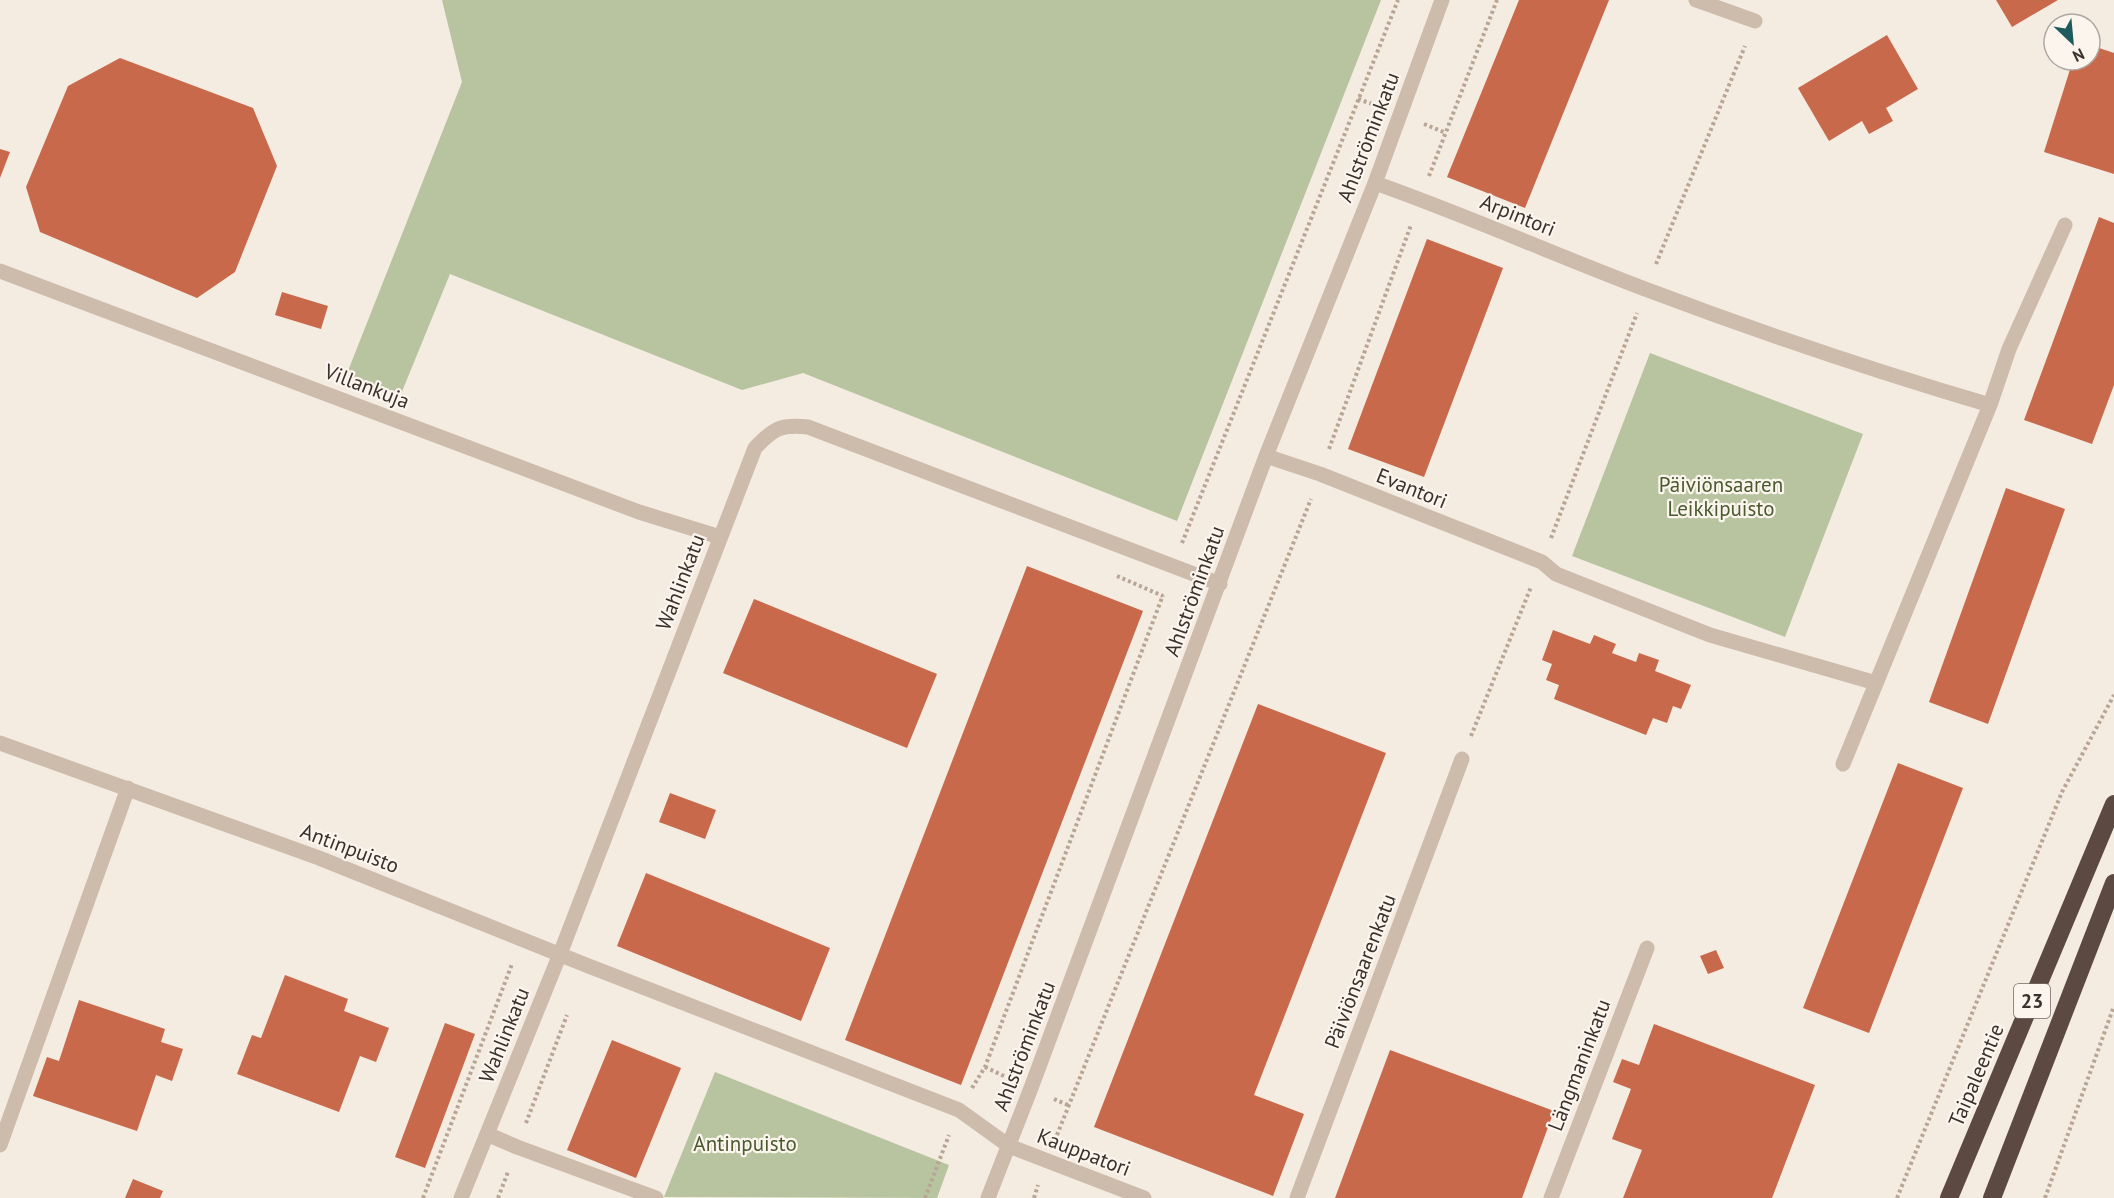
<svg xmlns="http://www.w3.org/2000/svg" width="2114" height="1198" font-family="'PT Sans',sans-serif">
	<rect width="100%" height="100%" fill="#f4ebe1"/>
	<path fill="#b8c4a0" d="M442 0H1381L1177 521 803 373 742 390 450 274 401 394 346 376 462 82Z
		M1650 353 1863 434 1785 637 1572 556Z
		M715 1072 949 1165 937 1198 664 1197Z"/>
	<path fill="#c8694b" d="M1519 0H1609L1525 208 1447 177Z
		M1996 0H2058L2012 27Z
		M1887 35 1918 89 1886 108 1893 121 1869 134 1862 121 1829 141 1798 88Z
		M2090 45 2114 53V174L2044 152 2073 60H2090Z
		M120 58 253 108 277 166 235 272 197 298 40 232 26 187 68 86Z
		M0 149 10 152 0 178Z
		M2099 217 2114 223V385L2092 444 2024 420Z
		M1427 239 1503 268 1424 477 1348 449Z
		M282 292 328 306 321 329 275 315Z
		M2006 488 2065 509 1988 724 1929 702Z
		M1027 566 1143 611 961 1085 845 1040Z
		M754 599 937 674 907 748 723 673Z
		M1553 630 1590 644 1594 635 1616 644 1612 653 1636 662 1639 653 1659 660 1655 671 1691 685 1681 709 1673 706 1667 723 1653 718 1646 735 1554 699 1559 685 1546 680 1552 664 1542 660Z
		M1258 704 1386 753 1254 1095 1304 1114 1273 1196 1094 1127Z
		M1898 763 1963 788 1869 1033 1803 1008Z
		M670 793 716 810 705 839 659 822Z
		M646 873 830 948 801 1021 617 946Z
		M1716 950 1724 968 1708 974 1700 956Z
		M285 975 348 999 344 1011 389 1028 376 1062 360 1056 339 1112 237 1074 252 1035 261 1038Z
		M79 1000 165 1029 161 1042 183 1049 172 1081 156 1075 137 1131 33 1096 47 1057 59 1061Z
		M445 1023 475 1034 425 1168 395 1157Z
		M1654 1024 1815 1085 1772 1198H1623L1642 1150 1612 1139 1631 1089 1613 1082 1622 1059 1639 1065Z
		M612 1040 681 1068 636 1178 567 1150Z
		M1390 1050 1554 1111 1522 1198H1335Z
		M133 1179 163 1191 160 1198H125Z"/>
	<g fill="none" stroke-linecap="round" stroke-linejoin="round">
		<path stroke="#b9a596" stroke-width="4" stroke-dasharray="3 3" stroke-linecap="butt" d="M1358 99 1375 105
			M1424 124 1446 133
			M1429 176 1497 0
			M1656 264 1745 46
			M1329 449 1411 225
			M1551 538 1637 313
			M1182 543 1398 0
			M1117 576 1163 596
			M1471 736 1531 587
			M985 1067 1006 1077
			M972 1088 985 1067 1163 595
			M1054 1099 1068 1105
			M526 1123 567 1015
			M1057 1135 1311 499
			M423 1198 512 964
			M498 1198 508 1172
			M925 1198 949 1135
			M1034 1198 1038 1185
			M1897 1198 2062 792 2114 695
			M2045 1198 2114 1006"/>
		<path stroke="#cdbbac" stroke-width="15" d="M1696 0 1755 21
			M1375 183C1466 215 1555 255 1645 289 1759 332 1874 371 1990 405
			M0 271 639 512 720 537
			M1266 456 1320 474 1542 562 1556 574 1710 635 1876 683
			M0 743 319 858 586 965 959 1110 1009 1146 1144 1198
			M1843 764 1990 405 2009 349 2065 225
			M487 1134 517 1147 656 1198
			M0 1145 128 788
			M461 1198 560 954 755 448C774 428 781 424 808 427L1220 584
			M988 1198 1031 1088 1266 456 1375 183 1442 0
			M1297 1198 1462 759
			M1551 1198 1647 948"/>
		<path stroke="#5c4a42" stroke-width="18" d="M1949 1198 2114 804
			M1992 1198 2114 883"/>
	</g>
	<g text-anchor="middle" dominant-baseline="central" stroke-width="4.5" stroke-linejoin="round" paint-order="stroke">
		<rect fill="#fbf5ee" stroke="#756b66" stroke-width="1.5" x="2014" y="984" width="36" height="34" rx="4.5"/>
		<g font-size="20" font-weight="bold" fill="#3b302b">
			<text x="2032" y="1001">23</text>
		</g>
		<g font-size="21" fill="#3b302b" stroke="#fbf5ee">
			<text transform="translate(1368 137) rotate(-69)">Ahlströminkatu</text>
			<text transform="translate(1518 215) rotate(22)">Arpintori</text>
			<text transform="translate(367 386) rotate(21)">Villankuja</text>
			<text transform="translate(1412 488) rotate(22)">Evantori</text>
			<text transform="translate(680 582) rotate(-69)">Wahlinkatu</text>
			<text transform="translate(1194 591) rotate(-70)">Ahlströminkatu</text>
			<text transform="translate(350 848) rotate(21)">Antinpuisto</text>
			<text transform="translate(1360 971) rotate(-69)">Päiviönsaarenkatu</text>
			<text transform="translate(504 1035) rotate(-68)">Wahlinkatu</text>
			<text transform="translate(1024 1046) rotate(-69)">Ahlströminkatu</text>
			<text transform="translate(1579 1065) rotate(-69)">Längmaninkatu</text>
			<text transform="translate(1976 1075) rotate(-67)">Taipaleentie</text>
			<text transform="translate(1084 1152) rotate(21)">Kauppatori</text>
		</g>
		<g font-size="21" fill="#4a5a2e" stroke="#fbf5ee">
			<text x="1721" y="484">Päiviönsaaren<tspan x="1721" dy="24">Leikkipuisto</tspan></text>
			<text x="745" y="1143">Antinpuisto</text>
		</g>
	</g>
	<g transform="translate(2072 42) rotate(154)"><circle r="28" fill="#fbf5ee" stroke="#aea6a0" stroke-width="1.5"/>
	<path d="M0-4.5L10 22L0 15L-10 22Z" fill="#1f5a5e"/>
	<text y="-9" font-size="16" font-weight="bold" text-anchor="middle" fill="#3b302b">N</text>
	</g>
</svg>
